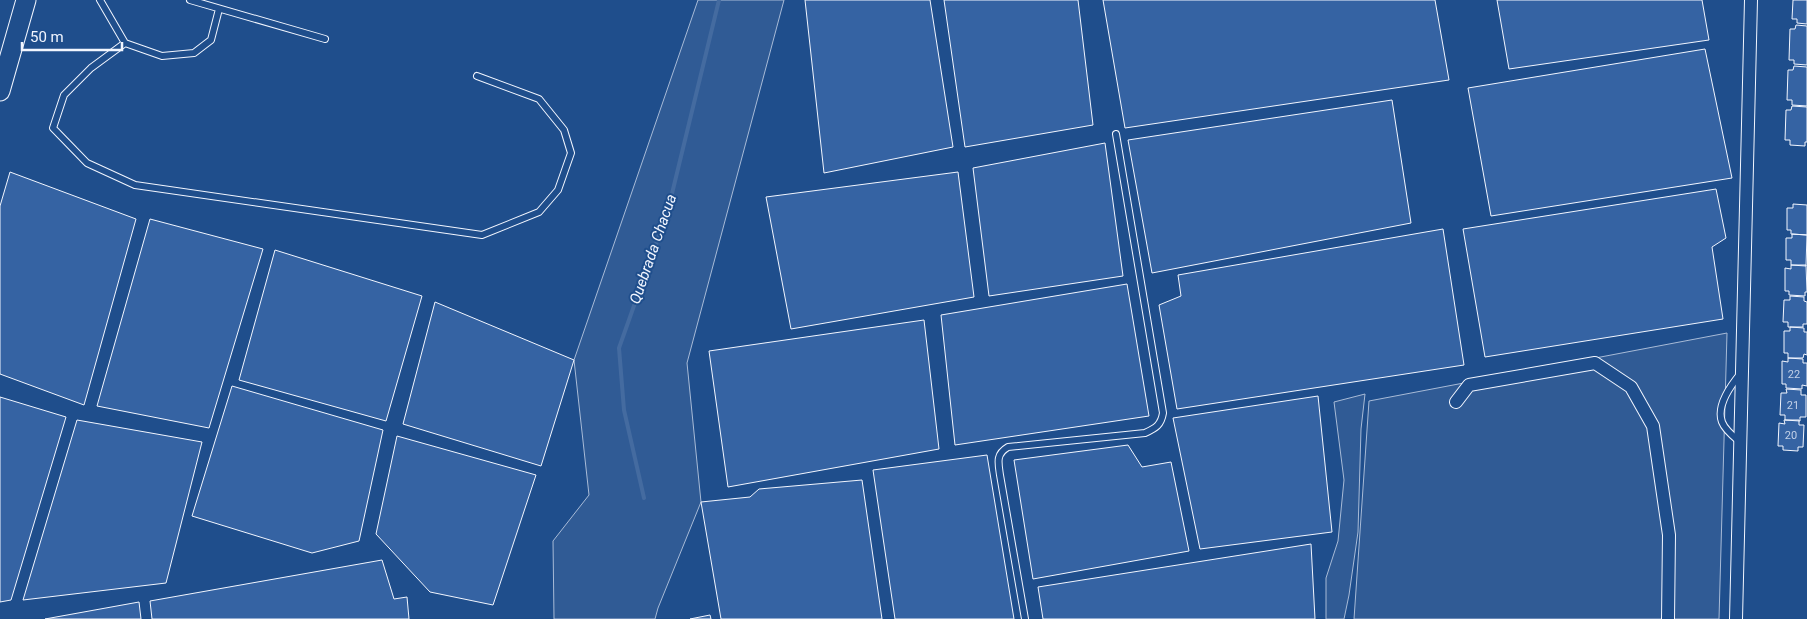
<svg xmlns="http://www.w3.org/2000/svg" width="1807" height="619" font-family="Roboto,sans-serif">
	<rect width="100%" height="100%" fill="#1f4e8c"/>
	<path fill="#305b95" stroke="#a8bbd7" d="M698 0H784L687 363 701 502 658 608 655 619H554L553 541 589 495 574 360Z
		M1727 333 1719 619H1354L1369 401Z
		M1365 394 1361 429 1358 532 1349 595 1344 619H1326V578L1338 541 1344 480 1334 402Z"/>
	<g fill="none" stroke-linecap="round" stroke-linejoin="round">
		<path stroke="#446ba0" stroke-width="4" d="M644 498 624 410 619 348 668 210 719 0"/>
	</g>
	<path fill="#3563a3" stroke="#f2f6ff" d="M805 0H930L953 147 824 173Z
		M944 0H1078L1093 125 965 147Z
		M1103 0H1435L1449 80 1125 128Z
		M1497 0H1702L1709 40 1509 69Z
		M1793 0H1807V24L1797 23V19H1792Z
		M1796 25 1807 26V65L1794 64V60H1789L1790 29H1795Z
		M1705 49 1732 178 1491 216 1468 88Z
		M1794 66 1807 67V106L1792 105V100H1787L1788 70H1793Z
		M1392 100 1411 223 1152 273 1128 140Z
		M1792 106 1807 107V142H1805V146L1790 145V140H1785L1786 110H1791Z
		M1105 143 1123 276 989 296 973 168Z
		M10 172 136 219 84 405 0 374V206Z
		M958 172 974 297 791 329 766 197Z
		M1716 189 1726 238 1712 247 1723 319 1485 357 1463 229Z
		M1793 204 1807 205V235L1791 234V230H1787V208H1793Z
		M150 219 263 249 209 428 97 406Z
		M1443 229 1464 365 1177 409 1159 305 1181 296 1178 275Z
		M1792 234 1807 235 1806 266 1791 265V260H1786V238H1792Z
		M275 250 422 296 386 421 239 380Z
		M1791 265H1806L1807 292H1805V296L1789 295V291H1785V268L1791 269Z
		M1127 284 1149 416 955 445 941 315Z
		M1790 296 1804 297V301L1807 302V324H1803V327H1788V322H1783L1784 300H1790Z
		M435 302 574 360 541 466 403 424Z
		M924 320 939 449 728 487 709 351Z
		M1790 327 1804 328V332H1807V355L1804 354 1803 358H1788V353H1784V331H1790Z
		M1788 358 1803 359V363H1807V386L1802 385V389L1786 388V384H1782V361L1788 362Z
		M232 386 383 430 359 541 312 553 192 516Z
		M1786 389 1801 390V395H1806V417H1800V421L1785 420V415H1780L1781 393H1787Z
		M1318 396 1332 532 1200 549 1173 418Z
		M0 397 66 417 11 600 0 602Z
		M77 420 202 442 166 583 23 600Z
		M1784 420H1799V425H1804L1803 447H1798V451L1783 450V446H1778L1779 423 1785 424Z
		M397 436 536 475 493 605 430 592 376 534Z
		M1128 445 1142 467 1171 462 1189 551 1033 579 1014 460Z
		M987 455 1014 619H895L873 470Z
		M862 480 882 619H721L701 502 750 497 759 489Z
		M1311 544 1315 619H1043L1038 587Z
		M382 560 394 599 407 597 409 619H152L150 601Z
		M139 602 141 619H45Z
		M710 615 711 619H690Z"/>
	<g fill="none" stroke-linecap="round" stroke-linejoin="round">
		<defs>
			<path id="service" d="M100 0 125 43 162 56 194 53 211 40 219 9
				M190 0 325 39
				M125 43 91 68 64 95 53 128 87 163 135 185 482 235 539 212 558 190 571 153 564 130 539 99 477 76
				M1740 442C1734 437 1725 430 1722 422 1716 406 1731 385 1741 373
				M1025 619 1000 475C998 462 996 454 1008 447L1145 433C1156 428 1161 425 1163 413L1116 134"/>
			<path id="minor" d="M1456 402 1469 385 1595 363 1631 387 1653 426 1669 535 1668 619
				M1736 619 1751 0"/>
			<path id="primary" d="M0 91 26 0"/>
		</defs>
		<use href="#service" stroke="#f2f6ff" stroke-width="8"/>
		<use href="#minor" stroke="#f2f6ff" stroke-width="14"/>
		<use href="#primary" stroke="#f2f6ff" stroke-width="21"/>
		<use href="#service" stroke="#1f4e8c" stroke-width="6"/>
		<use href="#minor" stroke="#1f4e8c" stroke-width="12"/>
		<use href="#primary" stroke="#1f4e8c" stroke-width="19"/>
	</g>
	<g text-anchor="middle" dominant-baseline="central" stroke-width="4" stroke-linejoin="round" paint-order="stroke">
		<g font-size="11" fill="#c3d1e8">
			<text x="1794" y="374">22</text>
			<text x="1793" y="405">21</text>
			<text x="1791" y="435">20</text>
		</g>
		<g font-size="15" font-style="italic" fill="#f2f6ff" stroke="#1f4e8c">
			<text transform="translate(653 249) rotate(-71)">Quebrada Chacua</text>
		</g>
	</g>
	<path d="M22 42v8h100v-8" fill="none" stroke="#f2f6ff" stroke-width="2.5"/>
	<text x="30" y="42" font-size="15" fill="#f2f6ff" stroke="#1f4e8c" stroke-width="4" paint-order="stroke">50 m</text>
</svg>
